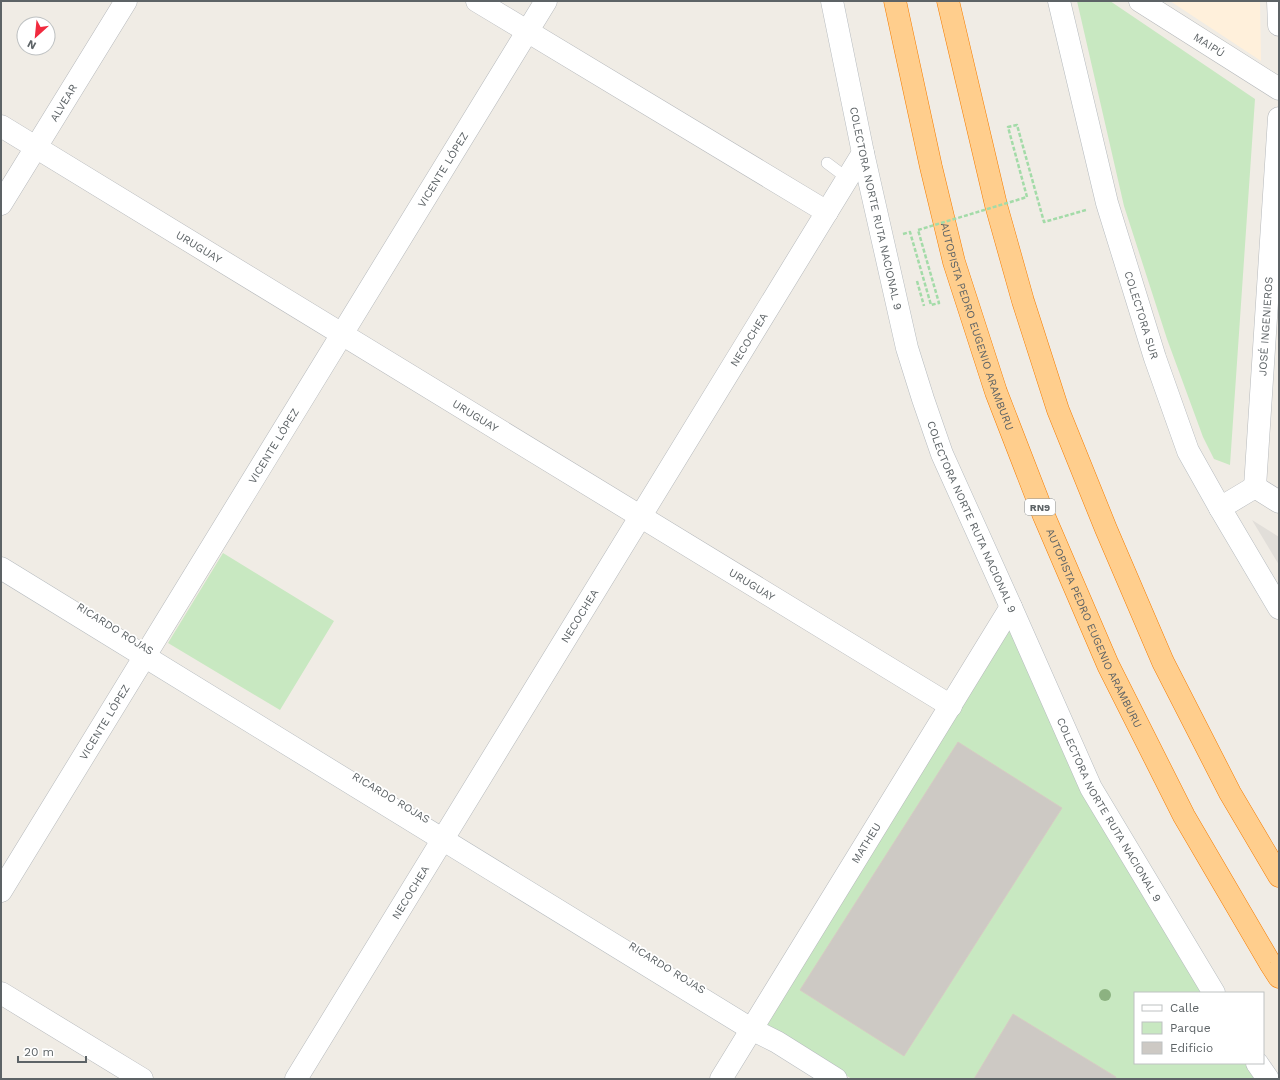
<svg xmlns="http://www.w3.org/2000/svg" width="1280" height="1080" font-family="'Work Sans',sans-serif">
	<rect width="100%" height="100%" fill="#f0ece5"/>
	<path fill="#fff0db" d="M1170 1H1260L1261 61Z"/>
	<path fill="#e1ded9" d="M1252 520 1279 537V565Z"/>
	<path fill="#c8e8c1" d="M1077 1H1110L1255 99 1230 465 1214 459 1203 437 1167 339 1124 206Z
		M223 553 334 621 280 710 168 643Z
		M1011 607 1091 788 1214 993H1135V1063H1257L1268 1079H852L758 1022Z"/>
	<path fill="#cdc9c4" stroke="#d5ccc3" d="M958 742 1062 808 904 1056 800 990Z
		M1013 1014 1116 1077 1115 1079H974Z"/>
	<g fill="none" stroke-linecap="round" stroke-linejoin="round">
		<defs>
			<path id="lane" d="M827 163 847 178"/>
			<g id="street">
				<path d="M477 1 827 212"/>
				<path id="s1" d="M1140 1 1279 89"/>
				<path d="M1278 1 1279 25"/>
				<path id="s2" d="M1 126 951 706"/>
				<path id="s3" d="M1 204 126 1"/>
				<path id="s4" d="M1255 487 1279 118"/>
				<path d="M1220 508 1255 487 1279 502"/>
				<path id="s5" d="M1 891 546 1"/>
				<path d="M1 993 142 1079"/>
				<path id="s6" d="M296 1079 863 153"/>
				<path id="s7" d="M721 1079 1011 607"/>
			</g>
			<g id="secondary">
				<path id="s8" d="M832 1 863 153 907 348 923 399 942 454 1011 607 1091 788 1214 993"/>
				<path id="s9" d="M1059 1 1107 203 1155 358 1188 451 1220 508 1279 608"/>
				<path d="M1 568 751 1029 777 1042 836 1079"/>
				<path d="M1257 1063 1268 1079"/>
			</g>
			<g id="highway">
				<path id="s10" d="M895 1 931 167 954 262 996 392 1044 516 1108 665 1184 816 1270 963 1279 977"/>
				<path d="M948 1 996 205 1023 301 1058 410 1106 529 1163 662 1230 793 1279 876"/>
			</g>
		</defs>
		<use href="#lane" stroke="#b6b9bc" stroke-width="12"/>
		<use href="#street" stroke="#b6b9bc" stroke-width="23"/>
		<use href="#secondary" stroke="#b6bbbf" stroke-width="23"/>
		<use href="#highway" stroke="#f57d00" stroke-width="23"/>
		<path stroke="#a3dba8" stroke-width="2.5" stroke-dasharray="4 2" stroke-linecap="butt" d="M1027 197 1008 127 1017 125 1044 222 1086 210
			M903 234 910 232 931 305 939 303 918 230
			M917 281 924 306"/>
		<use href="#lane" stroke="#fff" stroke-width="11"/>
		<use href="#street" stroke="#fff" stroke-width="22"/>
		<use href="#secondary" stroke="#fff" stroke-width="22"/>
		<use href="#highway" stroke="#ffce8d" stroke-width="22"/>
		<path stroke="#a3dba8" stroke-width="2.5" stroke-dasharray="4 2" stroke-linecap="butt" d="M918 230 1027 197"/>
	</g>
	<circle fill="#8cb281" cx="1105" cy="995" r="6"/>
	<g text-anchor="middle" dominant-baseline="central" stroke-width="3.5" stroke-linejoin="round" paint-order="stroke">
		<rect fill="#fff" stroke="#8e9294" stroke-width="1" x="1025" y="499" width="30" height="16" rx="3"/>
		<g font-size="10" font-weight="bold" fill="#5d6366">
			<text x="1040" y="507">RN9</text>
		</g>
		<g font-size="11" fill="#5d6366" stroke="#fff">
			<text stroke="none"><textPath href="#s1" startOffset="82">MAIPÚ</textPath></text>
			<text stroke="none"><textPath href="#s3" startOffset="119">ALVEAR</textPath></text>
			<text stroke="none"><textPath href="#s5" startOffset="846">VICENTE LÓPEZ</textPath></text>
			<text stroke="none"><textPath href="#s8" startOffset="212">COLECTORA NORTE RUTA NACIONAL 9</textPath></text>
			<text stroke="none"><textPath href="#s2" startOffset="232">URUGUAY</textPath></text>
			<text stroke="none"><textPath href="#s9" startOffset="325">COLECTORA SUR</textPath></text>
			<text stroke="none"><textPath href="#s10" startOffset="336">AUTOPISTA PEDRO EUGENIO ARAMBURU</textPath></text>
			<text stroke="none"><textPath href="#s4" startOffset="161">JOSÉ INGENIEROS</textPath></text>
			<text stroke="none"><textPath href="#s6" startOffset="867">NECOCHEA</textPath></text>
			<text stroke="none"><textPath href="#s2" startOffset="556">URUGUAY</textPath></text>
			<text stroke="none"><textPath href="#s5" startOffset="522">VICENTE LÓPEZ</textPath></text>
			<text stroke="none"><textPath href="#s8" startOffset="536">COLECTORA NORTE RUTA NACIONAL 9</textPath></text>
			<text stroke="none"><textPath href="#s2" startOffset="880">URUGUAY</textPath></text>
			<text stroke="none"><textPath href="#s6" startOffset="543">NECOCHEA</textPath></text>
			<text stroke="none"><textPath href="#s10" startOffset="660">AUTOPISTA PEDRO EUGENIO ARAMBURU</textPath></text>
			<text transform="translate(115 629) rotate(32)">RICARDO ROJAS</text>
			<text stroke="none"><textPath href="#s5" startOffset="198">VICENTE LÓPEZ</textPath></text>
			<text transform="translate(391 798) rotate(31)">RICARDO ROJAS</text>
			<text stroke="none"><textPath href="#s8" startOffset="860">COLECTORA NORTE RUTA NACIONAL 9</textPath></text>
			<text stroke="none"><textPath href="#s7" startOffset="277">MATHEU</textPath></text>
			<text stroke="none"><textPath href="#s6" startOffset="219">NECOCHEA</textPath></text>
			<text transform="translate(667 968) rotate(32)">RICARDO ROJAS</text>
		</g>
	</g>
	<rect width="1280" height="1080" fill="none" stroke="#5d6366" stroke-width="4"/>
	<rect x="1134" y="992" width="130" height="72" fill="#ffffff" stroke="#bec1c2"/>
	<rect x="1142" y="1005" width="20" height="6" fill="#ffffff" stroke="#bec1c2"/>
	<text x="1170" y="1012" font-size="12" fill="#5d6366">Calle</text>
	<rect x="1142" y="1022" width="20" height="12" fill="#c8e8c1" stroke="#bec1c2"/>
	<text x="1170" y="1032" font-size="12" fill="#5d6366">Parque</text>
	<rect x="1142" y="1042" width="20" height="12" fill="#cdc9c4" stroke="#bec1c2"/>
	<text x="1170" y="1052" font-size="12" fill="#5d6366">Edificio</text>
	<g transform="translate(36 36) rotate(207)"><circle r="19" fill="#ffffff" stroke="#bec1c2"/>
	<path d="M0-3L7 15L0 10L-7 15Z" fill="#f12a3e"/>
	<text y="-6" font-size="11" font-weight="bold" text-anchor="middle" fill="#5d6366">N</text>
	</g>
	<path d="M18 1056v6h68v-6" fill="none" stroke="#5d6366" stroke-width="2"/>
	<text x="24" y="1056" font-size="12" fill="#5d6366" stroke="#ffffff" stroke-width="3" paint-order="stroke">20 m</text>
</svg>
